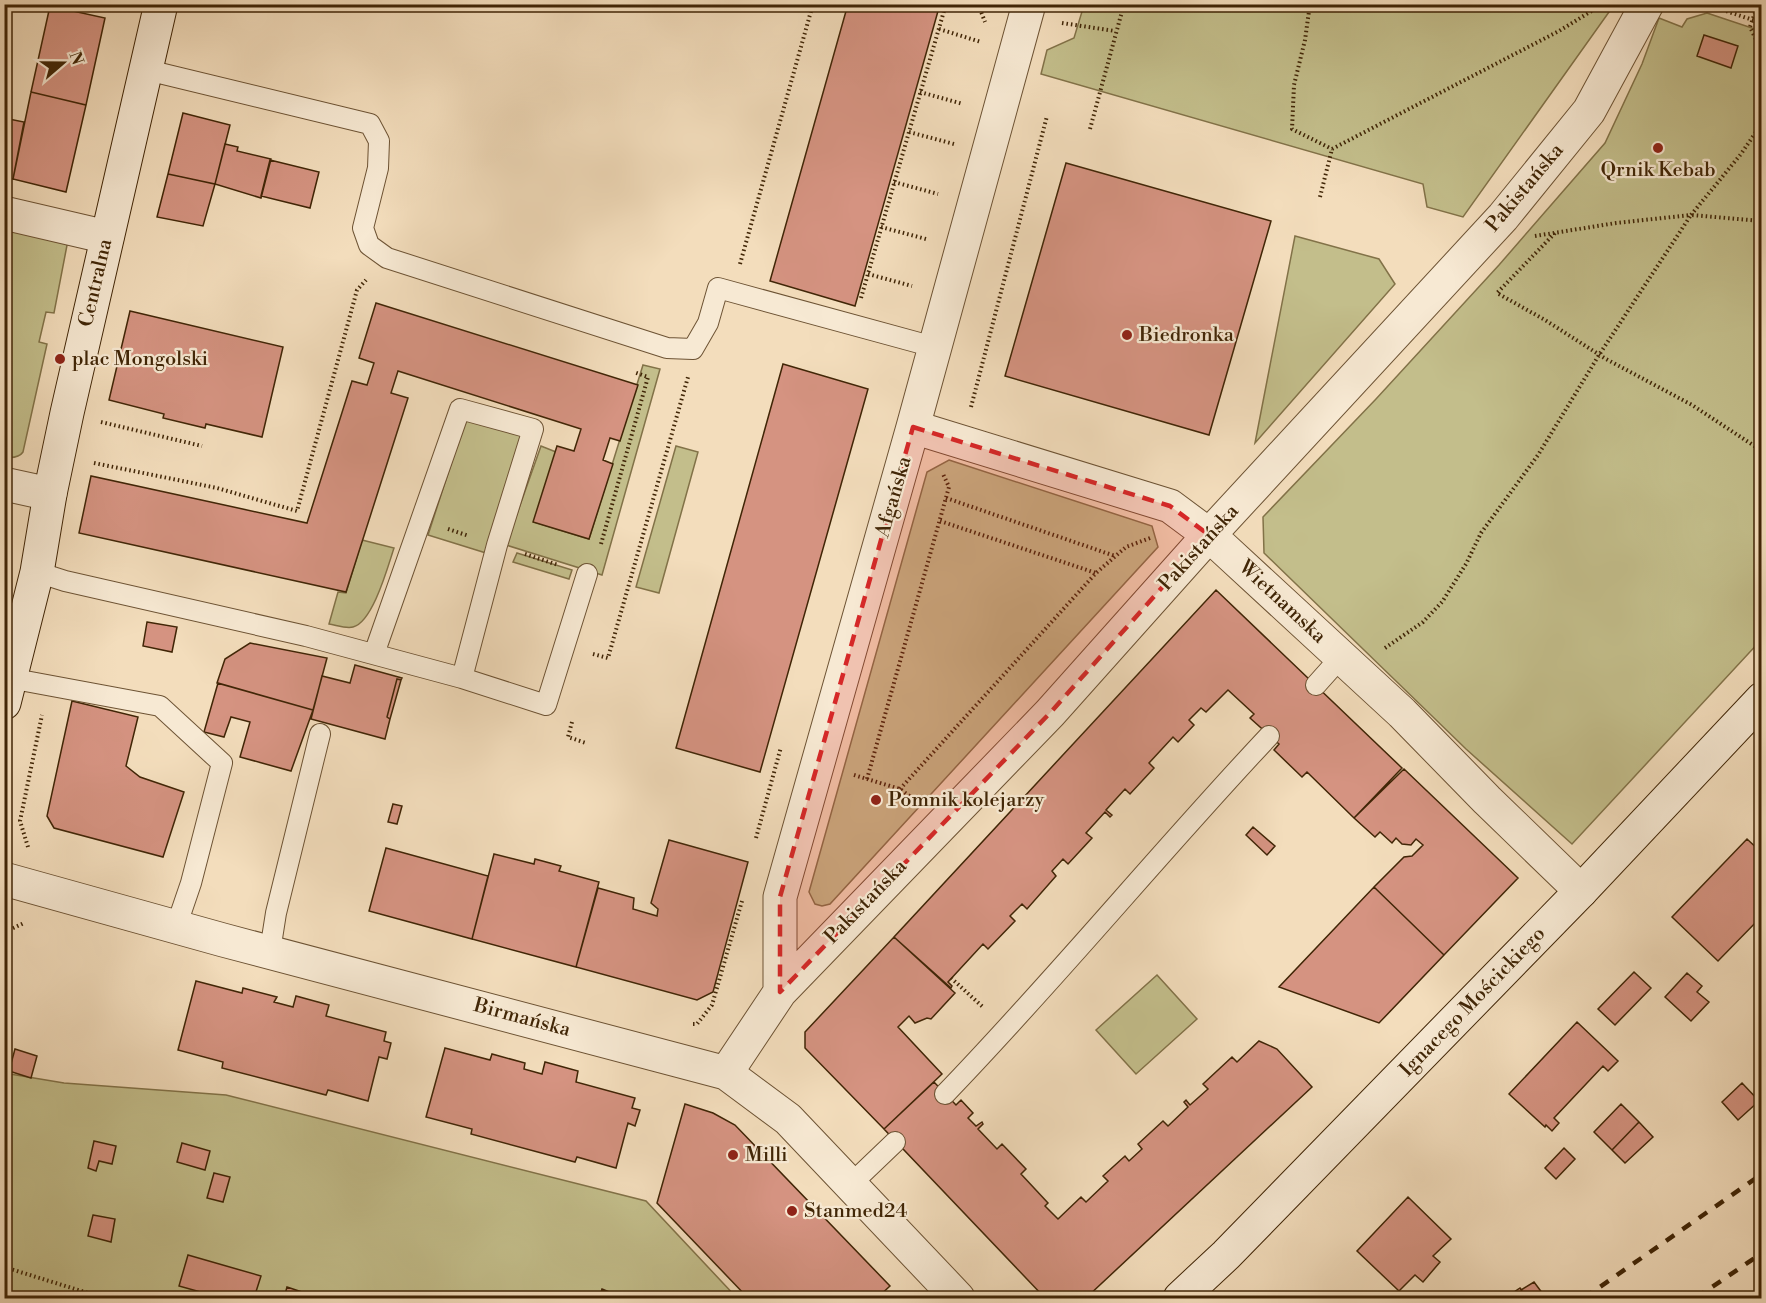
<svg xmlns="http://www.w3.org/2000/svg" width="1766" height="1303" font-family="'Libre Bodoni',serif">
	<rect width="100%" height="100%" fill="#f3ddbc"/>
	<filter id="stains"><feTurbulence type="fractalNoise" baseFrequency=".00333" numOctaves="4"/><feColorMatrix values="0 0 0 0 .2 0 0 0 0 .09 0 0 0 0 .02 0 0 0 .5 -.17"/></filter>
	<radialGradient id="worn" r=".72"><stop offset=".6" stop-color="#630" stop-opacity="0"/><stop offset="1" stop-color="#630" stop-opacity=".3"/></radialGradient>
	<path fill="#c3be8b" stroke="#827248" stroke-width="1.5" d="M1084 5V4L1614 5 1463 217 1427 207 1423 184 1041 74 1047 50 1074 38Z
		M1707 13 1761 31V640L1572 844 1466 749 1264 553 1263 517 1376 399 1499 265 1605 143 1642 64 1659 18 1682 27 1687 19Z
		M4 226 68 240 54 313 46 312 39 342 47 344 23 452C19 458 11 458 4 457Z
		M1295 236 1379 259 1395 284 1255 443Z
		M643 365 660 369 602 575 506 545 541 446 556 452 534 522 589 539Z
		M466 418 523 436 486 553 428 535Z
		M676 446 698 452 659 593 636 587Z
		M949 460 1152 526 1158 547 830 904 822 906 815 904 809 892 927 472Z
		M362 540 394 548C388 566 373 622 353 627 346 629 336 625 329 624L338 592 346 593Z
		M517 553 572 570 569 579 513 562Z
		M1157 975 1197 1019 1136 1074 1096 1030Z
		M4 1073 64 1083 226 1095 646 1201 737 1298H5Z"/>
	<path fill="#d59381" stroke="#402506" stroke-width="1.5" d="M848 4H940L855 306 770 281Z
		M50 6 105 18 86 105 31 92Z
		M1704 35 1738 46 1731 68 1697 56Z
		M31 92 86 105 66 192 13 179Z
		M183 113 230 125 215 184 168 174Z
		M4 118 24 122 13 179 4 177Z
		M225 144 238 147 237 151 271 159 261 198 215 184Z
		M270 160 319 172 310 208 261 196Z
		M1066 163 1271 221 1209 435 1005 376Z
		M168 174 215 184 203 226 157 217Z
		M376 303 638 385 620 441 610 438 603 460 613 464 589 539 533 522 557 446 574 451 581 429 398 371 391 393 408 398 346 592 79 533 91 476 307 523 352 381 367 385 374 363 359 358Z
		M130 311 283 347 262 437 206 424 205 428 163 418 164 414 109 400Z
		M783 364 868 389 760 772 676 748Z
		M1216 590 1402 768 1354 818 1307 772 1302 777 1274 750 1279 744 1250 718 1254 714 1228 690 1206 712 1201 708 1189 720 1194 725 1178 742 1173 737 1149 763 1154 768 1130 794 1125 789 1106 810 1112 815 1110 817 1105 812 1086 833 1092 838 1068 864 1063 859 1052 871 1056 876 1027 909 1022 904 1010 916 1015 921 988 949 983 944 948 982 952 986 951 988 894 937Z
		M147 622 177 627 172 652 143 646Z
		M250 643 327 658 313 710 217 683 225 659Z
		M355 665 402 678 401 680 397 679 387 717 390 719 385 739 311 719 322 676 350 683Z
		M397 679 401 680 390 719 387 717Z
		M218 683 313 710 291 771 240 757 250 722 231 717 224 737 204 732Z
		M72 701 138 717 126 766 140 777 184 792 163 857 54 828 47 816Z
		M1404 769 1518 878 1444 955 1374 887 1404 857 1412 856 1423 845 1416 839 1411 845 1402 844 1396 838 1392 843 1380 832 1375 837 1354 818Z
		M393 804 402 806 397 824 388 822Z
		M1253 827 1275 846 1267 855 1246 835Z
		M1747 839 1762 853V916L1718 961 1672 917Z
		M669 840 748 862 713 992 697 1000 576 967 598 888 634 898 633 909 657 916 658 909 651 903Z
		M386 848 488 876 472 939 369 911Z
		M494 854 534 864 535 859 561 866 559 871 599 882 576 967 472 939Z
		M1374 887 1444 955 1379 1023 1279 987Z
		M894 937 955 993 931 1019 927 1018 915 1023 909 1016 898 1027 942 1074 884 1129 805 1048V1032Z
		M1634 972 1651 988 1615 1025 1598 1009Z
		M1687 973 1702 986 1697 992 1709 1002 1691 1021 1665 997Z
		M196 981 242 993 243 988 277 997 274 1002 293 1007 296 996 329 1005 326 1016 386 1032 384 1041 391 1043 387 1059 379 1057 368 1101 328 1090 326 1095 222 1068 223 1062 178 1050Z
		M1577 1022 1618 1061 1608 1071 1603 1066 1554 1118 1559 1123 1552 1131 1546 1125 1545 1127 1509 1094Z
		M1259 1041 1277 1049 1312 1087 1087 1297 1045 1298 884 1129 934 1082 956 1105 961 1100 973 1113 968 1118 976 1126 982 1122 983 1124 978 1129 997 1149 1002 1144 1026 1169 1021 1174 1048 1203 1045 1206 1058 1219 1081 1197 1086 1202 1108 1181 1103 1176 1125 1156 1129 1161 1142 1149 1138 1144 1163 1121 1168 1126 1188 1107 1184 1102 1186 1100 1190 1105 1208 1089 1203 1084 1232 1057 1237 1062Z
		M445 1048 490 1060 492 1054 525 1063 524 1069 542 1074 545 1062 578 1071 576 1082 635 1098 632 1108 640 1110 635 1126 628 1123 616 1168 577 1157 575 1162 471 1134 472 1129 426 1117Z
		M15 1049 37 1056 31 1078 9 1071Z
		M1742 1083 1759 1101 1738 1120 1722 1102Z
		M685 1104 713 1113 735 1125 890 1286 877 1298H748L657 1203Z
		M1621 1104 1639 1122 1612 1150 1594 1132Z
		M1639 1122 1653 1137 1625 1163 1612 1150Z
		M94 1141 116 1146 112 1164 99 1161 96 1171 88 1168Z
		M182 1143 210 1151 205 1170 177 1162Z
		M1564 1148 1575 1159 1556 1179 1545 1168Z
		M214 1173 230 1177 223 1202 207 1198Z
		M1408 1197 1451 1239 1433 1256 1440 1262 1423 1282 1415 1275 1399 1291 1357 1251Z
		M93 1215 115 1219 111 1242 88 1236Z
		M188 1255 261 1276 254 1298H222L179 1286Z
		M1534 1282 1546 1298H1527L1521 1290Z
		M287 1287 311 1295 310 1298H284Z
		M1520 1288 1527 1298H1505Z
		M602 1289 617 1295 615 1298H599Z"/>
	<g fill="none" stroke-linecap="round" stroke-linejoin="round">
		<defs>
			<path id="lane" d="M147 70 370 124 379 141 378 168 363 228 369 245 387 258 667 348 693 349 708 323 718 288 934 347
				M37 572 65 581 306 636 462 678 546 705 587 574
				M374 654 460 409 533 429 497 545 462 678
				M9 678 160 706 222 763 191 883 176 927
				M1316 685 1341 657
				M270 951 276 913 320 734
				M945 1094C1057 978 1159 853 1269 736
				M850 1185 895 1142"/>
			<path id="street" d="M4 213 107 237
				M913 427 1170 506 1209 535 1402 713 1487 800 1581 891
				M4 484 50 494
				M4 879 223 940 726 1073 788 1119 958 1298
				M780 992V897L913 427 1029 4
				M726 1073 780 992 1050 713 1209 535 1503 217 1589 111 1647 4"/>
			<path id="secondary" d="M4 703 37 572 50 494 67 413 161 4
				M1180 1298 1226 1255 1581 891 1762 699"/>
		</defs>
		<use href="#lane" stroke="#6d5334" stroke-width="22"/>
		<use href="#street" stroke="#6d5334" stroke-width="35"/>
		<use href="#secondary" stroke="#402506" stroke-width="35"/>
		<path stroke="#402506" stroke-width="4" stroke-dasharray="1.5 3" stroke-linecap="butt" d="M981 4 980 9 985 22
			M1310 4 1305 40 1294 85 1292 129 1332 149
			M1705 4 1762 23
			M1758 4 1750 27 1762 52
			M1062 23 1115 31
			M939 29 981 42
			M920 92 963 104
			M1090 129 1124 4
			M909 132 954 144
			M894 182 938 194
			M1320 197 1332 149 1559 31 1603 4
			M881 227 926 239
			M1555 233 1497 293 1545 320 1606 359 1692 405 1762 451
			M1535 236 1616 223 1691 215 1741 154 1762 123
			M4 257 12 254
			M740 264 813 4
			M868 274 912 286
			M861 298 946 4
			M971 407 1047 116
			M101 422 202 446
			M94 463 217 488 297 511 357 290 366 280
			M946 498 1115 556
			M940 521 1096 573
			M448 529 469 536
			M601 544 648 377 634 372
			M525 554 558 565
			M1385 648 1423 622 1442 602 1466 564 1481 533 1538 455 1599 355 1691 215 1762 221
			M593 654 608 658 688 377
			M572 722 568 737 586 743
			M854 775 900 789 915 800
			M867 779 949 487 943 474
			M900 789 1096 573 1126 547 1150 538
			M756 838 781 747
			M28 847 20 821 42 715
			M4 942 7 931 24 923
			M951 978 984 1008
			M693 1024H697L712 1005 742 901
			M4 1267 104 1298"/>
		<use href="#lane" stroke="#f7e9d3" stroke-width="20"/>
		<use href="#street" stroke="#f7e9d3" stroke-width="33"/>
		<use href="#secondary" stroke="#f7e9d3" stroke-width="33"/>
		<path stroke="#402506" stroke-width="4.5" stroke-dasharray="10 10" stroke-linecap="butt" d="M1584 1298 1762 1174
			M1696 1298 1762 1253"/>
	</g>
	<path fill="#d62828" fill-opacity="0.2" stroke="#d62828" stroke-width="4.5" stroke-dasharray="12 8" stroke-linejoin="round" d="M913 427 1170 506 1209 535 1050 713 780 992V897Z"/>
	<g fill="#8f2418" stroke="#f7e9d3" stroke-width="2">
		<circle cx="1658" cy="148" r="6"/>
		<circle cx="1127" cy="335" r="6"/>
		<circle cx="60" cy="359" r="6"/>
		<circle cx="876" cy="800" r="6"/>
		<circle cx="733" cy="1155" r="6"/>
		<circle cx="792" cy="1211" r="6"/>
	</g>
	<g text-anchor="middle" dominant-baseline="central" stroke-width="4.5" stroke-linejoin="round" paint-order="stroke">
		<g font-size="20" fill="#402506" stroke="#f7e9d3" text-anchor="start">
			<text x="1658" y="170" text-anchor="middle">Qrnik Kebab</text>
			<text x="1139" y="335">Biedronka</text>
			<text x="72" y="359">plac Mongolski</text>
			<text x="888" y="800">Pomnik kolejarzy</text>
			<text x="745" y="1155">Milli</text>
			<text x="804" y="1211">Stanmed24</text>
		</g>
		<g font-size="20" fill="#402506" stroke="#f7e9d3">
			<text transform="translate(1525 188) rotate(-50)">Pakistańska</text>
			<text transform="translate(96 283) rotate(-77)">Centralna</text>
			<text transform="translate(894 497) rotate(-74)">Afgańska</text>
			<text transform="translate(1199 548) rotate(-48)">Pakistańska</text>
			<text transform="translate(1282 602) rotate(43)">Wietnamska</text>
			<text transform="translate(866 902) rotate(-46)">Pakistańska</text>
			<text transform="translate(1473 1002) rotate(-46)">Ignacego Mościckiego</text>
			<text transform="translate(522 1018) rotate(15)">Birmańska</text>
		</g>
	</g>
	<rect width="1766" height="1303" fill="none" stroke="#f3ddbc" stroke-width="24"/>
	<rect x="6" y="6" width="1754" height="1291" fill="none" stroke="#402506" stroke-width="3"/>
	<rect x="12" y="12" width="1742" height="1279" fill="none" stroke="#402506" stroke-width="1.5"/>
	<g transform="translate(63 63) rotate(70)" stroke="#f7e9d3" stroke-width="4.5" paint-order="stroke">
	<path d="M0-4.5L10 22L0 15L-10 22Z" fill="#402506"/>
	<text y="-9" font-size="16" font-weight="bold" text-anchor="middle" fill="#402506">N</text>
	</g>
	<rect width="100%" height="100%" filter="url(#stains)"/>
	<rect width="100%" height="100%" fill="url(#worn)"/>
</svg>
